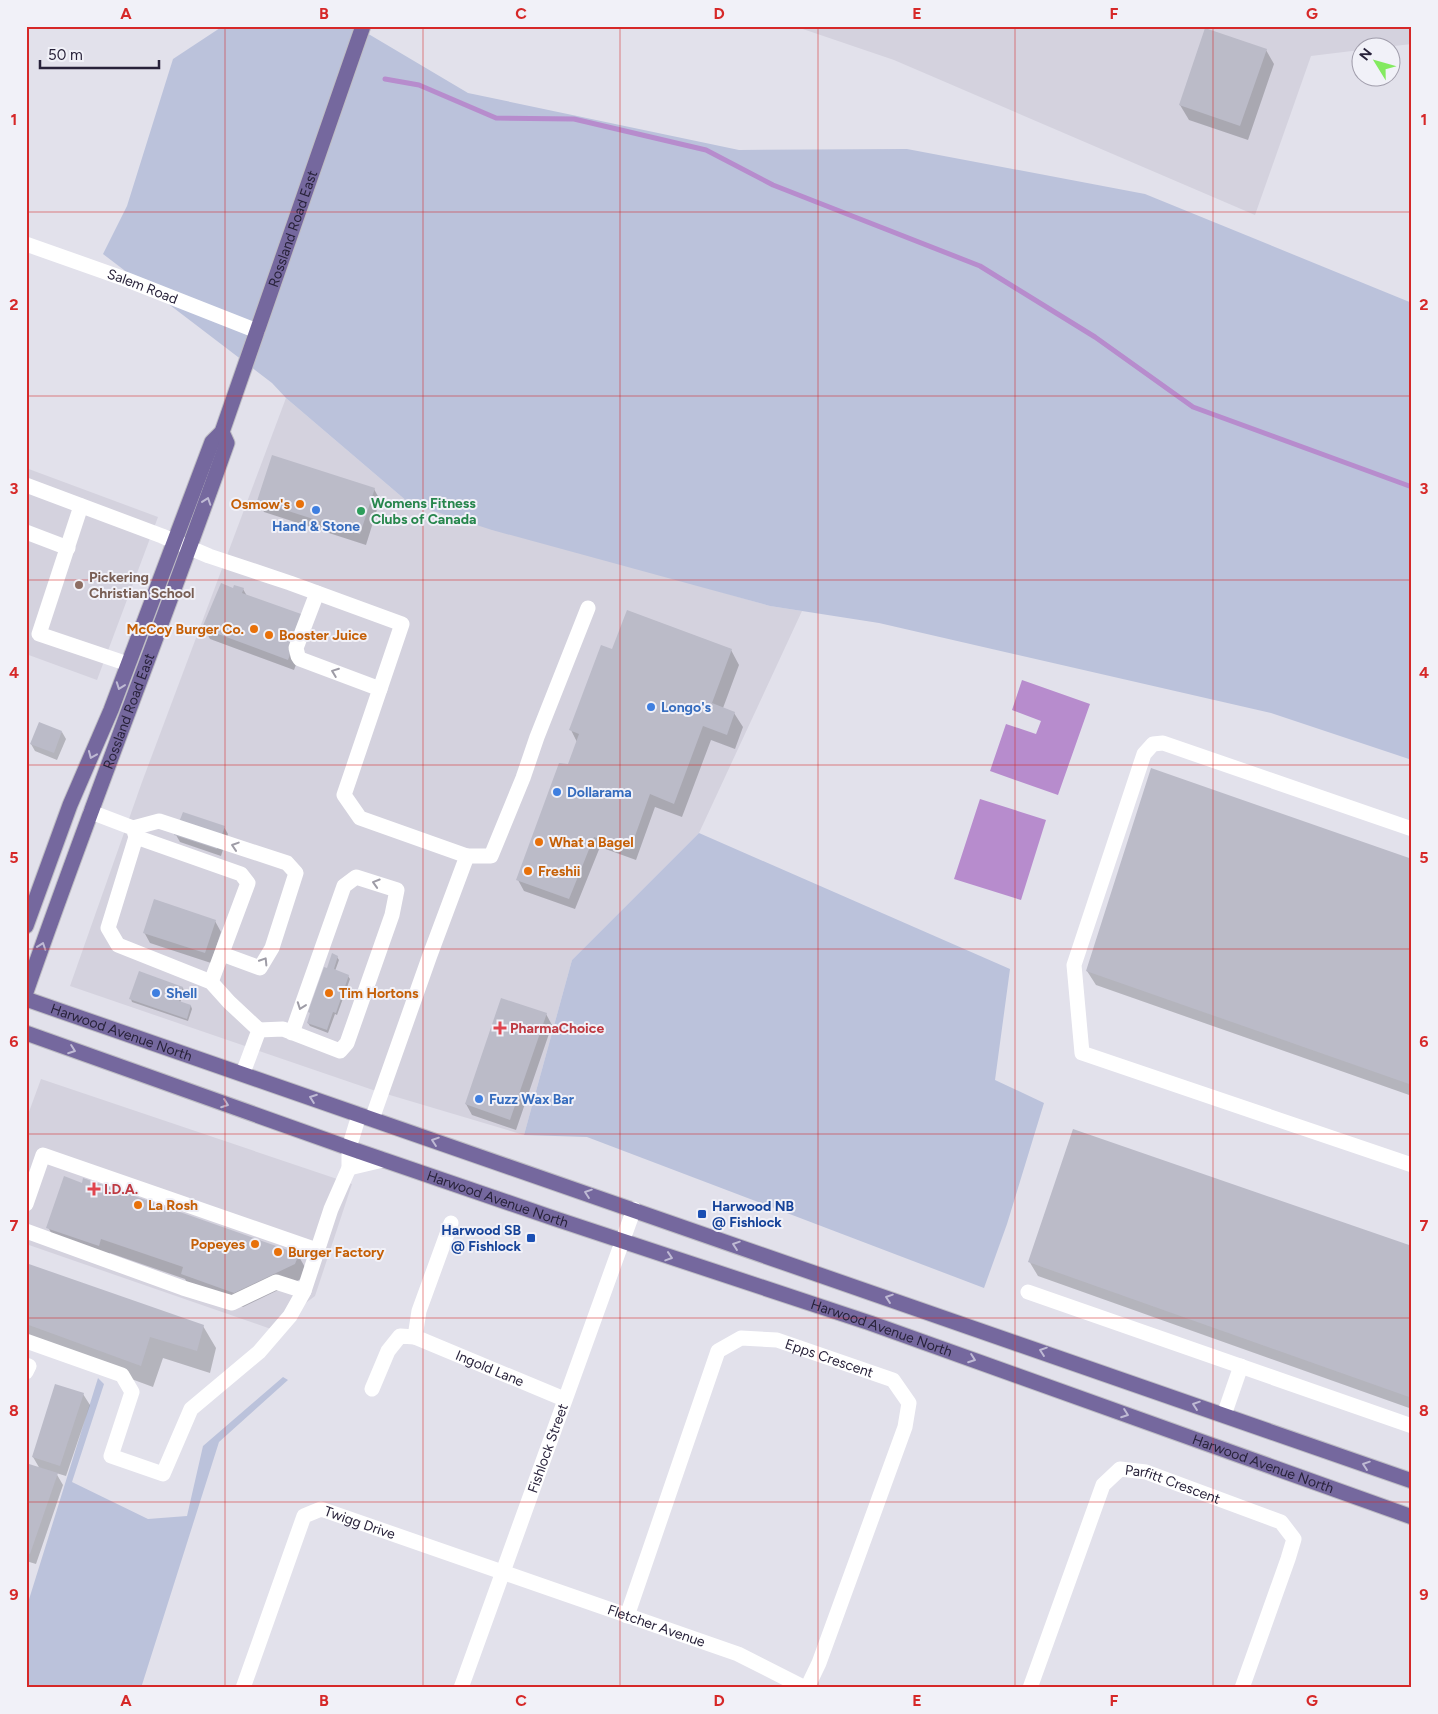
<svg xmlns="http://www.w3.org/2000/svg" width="1438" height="1714" font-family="Figtree,sans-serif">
	<rect width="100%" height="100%" fill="#e2e1eb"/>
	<path fill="#d4d2de" d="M794 26H1412V44L1385 47 1360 48V50L1311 56 1255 215 894 60Z
		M286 398 409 503 770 606 802 611 699 833 572 960 524 1135 373 1090 70 986 142 782Z
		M26 468 158 517 97 680 26 654Z
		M41 1079 352 1184 315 1296 271 1329 26 1244V1120Z"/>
	<path fill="#bbc2db" d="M223 26H355L468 93 739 150 907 149 1145 194 1412 303V760L1271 713 879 623 770 606 492 530 409 503 286 398 272 383 103 254 127 206 173 59Z
		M699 833 1010 969 995 1080 1044 1103 1007 1224 984 1288 587 1137 524 1135 572 960Z
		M283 1377 288 1380 219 1442 141 1688H26V1609L98 1378 104 1384 72 1482 148 1519 187 1516 203 1446Z"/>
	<path fill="#b78ccd" d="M1022 680 1090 704 1058 795 990 771 1006 724 1036 734 1041 721 1012 710Z
		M980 799 1046 820 1021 900 954 879Z"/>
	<path fill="#0003" d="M1266 50 1274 64 1248 140 1189 120 1180 105Z
		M374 489 380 500 366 545 264 512 258 501Z
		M234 589H243L247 596 310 627 294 670 210 639 204 628Z
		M731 650 739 665 723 708 734 713 743 727 735 749 711 740 682 817 655 807 636 860 600 847 575 909 524 891 518 880 568 766 577 742 571 730 613 651Z
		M62 732 66 739 57 760 35 751 31 744Z
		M224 827 228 834 221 856 180 842 176 835Z
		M1412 861V1096L1096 985 1087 971Z
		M215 921 221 932 211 963 150 943 144 932Z
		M337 957 339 960 335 971 348 976 350 979 337 1015 335 1014 328 1033 310 1026 308 1023Z
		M183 988 184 991 180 1003 191 1006 192 1009 188 1021 132 1002 131 999Z
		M546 1014 552 1025 516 1130 472 1115 466 1104Z
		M82 1184 298 1255 306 1269 303 1278 243 1307 190 1289 185 1279 110 1253 107 1260 56 1242 48 1227Z
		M1412 1247V1409L1038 1276 1029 1261Z
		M26 1264 203 1326 216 1348 210 1373 163 1358 153 1387 26 1340Z
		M83 1394 90 1405 66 1476 56 1473 63 1485 36 1564 26 1561V1475L40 1469 33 1457Z"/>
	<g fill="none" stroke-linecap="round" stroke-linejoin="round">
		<path stroke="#b78ccd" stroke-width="5" d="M385 79 419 85 496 118 574 119 706 150 773 185 980 266 1095 337 1193 407 1412 487"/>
	</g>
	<path fill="#bbbbc8" d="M1205 28 1267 49 1240 126 1179 105Z
		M272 455 375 488 360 534 257 501Z
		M221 583 233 588 234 585 244 588 242 593 304 615 288 660 202 628Z
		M627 610 732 649 712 703 735 712 727 735 703 726 674 804 650 794 630 850 594 837 569 899 516 880 559 763 568 764 579 734 569 730 601 645 612 649Z
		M39 722 62 731 54 753 30 744Z
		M1151 768 1412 859V1085L1086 971Z
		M183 812 225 826 217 849 174 835Z
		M154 899 216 920 205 953 143 933Z
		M332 953 338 956 334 969 349 975 336 1013 333 1012 327 1030 307 1023 310 1013 308 1012 324 967 327 968Z
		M139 971 183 987 179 1001 191 1005 187 1019 129 999Z
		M501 998 547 1013 510 1120 465 1104Z
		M1073 1129 1412 1246V1398L1028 1262Z
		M64 1176 82 1183 83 1178 299 1254 295 1264 234 1293 181 1274 183 1267 101 1239 99 1246 46 1228Z
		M26 1263 204 1325 197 1351 150 1337 141 1366 26 1324Z
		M55 1384 84 1393 60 1466 32 1457Z
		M29 1464 58 1473 30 1554 26 1553V1472Z"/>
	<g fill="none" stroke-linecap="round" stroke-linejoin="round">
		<defs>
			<g id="major">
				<path id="s7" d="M26 926 70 805 111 710 212 442 222 432 363 26"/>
				<path id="s8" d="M26 992C90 808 162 627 227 443L222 432"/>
				<path id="s9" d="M26 999 1412 1481"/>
				<path id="s10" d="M26 1033 349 1148 556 1219 870 1323 1412 1517"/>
			</g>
		</defs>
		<use href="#major" stroke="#bebdc4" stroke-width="17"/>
		<g stroke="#fff" stroke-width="15">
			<path id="s1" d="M26 244 125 279 257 331"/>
			<path d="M26 485 162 536 209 556 290 583 402 624 344 795 360 818 467 856 430 955 372 1119"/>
			<path d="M81 506 39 634 128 664"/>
			<path d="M26 532 68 548"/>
			<path d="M317 593 296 648 298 656 300 659 380 689"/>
			<path d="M91 812 133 828 136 837 108 928 118 945 211 982 229 1002 259 1030 243 1073"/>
			<path d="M133 828 159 821 287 863 296 873 272 948 260 968 222 954"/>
			<path d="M1412 829 1163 743 1153 744 1144 754 1074 965 1082 1053 1412 1165"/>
			<path d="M136 837 241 874 248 883 211 982"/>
			<path d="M467 856H491L523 778 537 737 588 608"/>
			<path d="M259 1030 283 1029 340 1051 347 1043 392 915 397 890 356 877 344 886 292 1033"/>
			<path d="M349 1168 383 1160"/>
			<path d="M26 1204 43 1155 317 1250"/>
			<path id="s2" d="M451 1223 419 1311 415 1337 564 1399"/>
			<path d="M26 1231 183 1288 232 1303 276 1282 304 1291 331 1209 349 1168V1148L359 1115"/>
			<path d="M1028 1292 1412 1426"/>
			<path d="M26 1341 122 1375 132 1392 111 1456 163 1474 191 1409 259 1352 290 1316 304 1291"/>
			<path d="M26 1365 29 1366 26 1372"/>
			<path d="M372 1389 388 1351 400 1336 415 1337"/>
			<path d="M1224 1415 1241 1366"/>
			<path id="s3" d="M627 1616 718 1351 741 1338 777 1340 893 1380 909 1403 905 1427 819 1663 807 1688"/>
			<path id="s4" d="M243 1688 304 1516 321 1509 738 1654 805 1688"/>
			<path id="s5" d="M461 1688C520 1529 575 1368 634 1209"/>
			<path id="s6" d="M1030 1688 1103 1485 1120 1469 1146 1472 1281 1522 1294 1539 1288 1559 1242 1688"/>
		</g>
		<use href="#major" stroke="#75689e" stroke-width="15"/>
	</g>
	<defs><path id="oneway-chevron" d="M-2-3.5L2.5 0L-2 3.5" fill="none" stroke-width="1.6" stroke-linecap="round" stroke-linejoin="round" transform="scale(1.25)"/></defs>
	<g stroke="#bfbad4">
		<use href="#oneway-chevron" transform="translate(207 501) rotate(-71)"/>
		<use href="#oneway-chevron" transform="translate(120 686) rotate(110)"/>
		<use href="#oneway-chevron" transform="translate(92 755) rotate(113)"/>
		<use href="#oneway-chevron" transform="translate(42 946) rotate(-71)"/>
		<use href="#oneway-chevron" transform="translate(72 1050) rotate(20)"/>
		<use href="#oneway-chevron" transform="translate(313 1098) rotate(-160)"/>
		<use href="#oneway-chevron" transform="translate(225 1104) rotate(20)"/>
		<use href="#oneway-chevron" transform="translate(435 1141) rotate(-161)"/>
		<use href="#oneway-chevron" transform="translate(588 1193) rotate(-161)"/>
		<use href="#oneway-chevron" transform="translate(736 1245) rotate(-161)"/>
		<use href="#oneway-chevron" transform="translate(669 1257) rotate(18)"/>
		<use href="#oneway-chevron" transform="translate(889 1298) rotate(-161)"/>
		<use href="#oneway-chevron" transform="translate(1043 1351) rotate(-161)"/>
		<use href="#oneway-chevron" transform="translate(972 1359) rotate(20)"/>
		<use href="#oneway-chevron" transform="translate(1196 1405) rotate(-161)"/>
		<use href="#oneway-chevron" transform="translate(1125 1414) rotate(20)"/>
		<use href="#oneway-chevron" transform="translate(1366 1465) rotate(-161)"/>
	</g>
	<g stroke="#9e9ca6">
		<use href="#oneway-chevron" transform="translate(335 672) rotate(-159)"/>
		<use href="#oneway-chevron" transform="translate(235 846) rotate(-162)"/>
		<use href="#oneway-chevron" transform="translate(376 883) rotate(-163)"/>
		<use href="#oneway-chevron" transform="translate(264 961) rotate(-58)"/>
		<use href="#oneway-chevron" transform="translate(301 1006) rotate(110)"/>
	</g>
	<path fill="none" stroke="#d62828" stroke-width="1" stroke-opacity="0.55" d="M225 26V1688M423 26V1688M620 26V1688M818 26V1688M1015 26V1688M1213 26V1688M26 212H1412M26 396H1412M26 580H1412M26 765H1412M26 949H1412M26 1134H1412M26 1318H1412M26 1502H1412"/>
	<g fill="#e8710a" stroke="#f1f1f8" stroke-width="2">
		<circle cx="300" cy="504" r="5"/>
		<circle cx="254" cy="629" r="5"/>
		<circle cx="269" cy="635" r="5"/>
		<circle cx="539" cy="842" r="5"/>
		<circle cx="528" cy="871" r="5"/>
		<circle cx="329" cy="993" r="5"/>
		<circle cx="138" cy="1205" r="5"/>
		<circle cx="255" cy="1244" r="5"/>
		<circle cx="278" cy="1252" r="5"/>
	</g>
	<g fill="#3f7fe0" stroke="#f1f1f8" stroke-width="2">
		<circle cx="316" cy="510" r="5"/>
		<circle cx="651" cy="707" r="5"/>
		<circle cx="557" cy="792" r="5"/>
		<circle cx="156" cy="993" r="5"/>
		<circle cx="479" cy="1099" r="5"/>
	</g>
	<circle fill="#2e9e5b" stroke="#f1f1f8" stroke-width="2" cx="361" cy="511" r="5"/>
	<circle fill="#8d6e63" stroke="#f1f1f8" stroke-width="2" cx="79" cy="585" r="5"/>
	<g fill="#e0444e" stroke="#f1f1f8" stroke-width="2">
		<path d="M497.5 1020.5h5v5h5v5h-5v5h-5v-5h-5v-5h5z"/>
		<path d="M91.5 1181.5h5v5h5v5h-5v5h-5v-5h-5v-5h5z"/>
	</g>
	<g fill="#1a4fb4" stroke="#f1f1f8" stroke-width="2">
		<rect x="697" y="1209" width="10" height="10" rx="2.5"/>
		<rect x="526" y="1233" width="10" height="10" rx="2.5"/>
	</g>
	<g text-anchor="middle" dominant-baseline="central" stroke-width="4" stroke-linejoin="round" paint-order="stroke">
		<g font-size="14" fill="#28223a" stroke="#f1f1f8">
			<text stroke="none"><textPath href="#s7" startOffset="748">Rossland Road East</textPath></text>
			<text stroke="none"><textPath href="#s1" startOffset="124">Salem Road</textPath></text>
			<text stroke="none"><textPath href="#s8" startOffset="299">Rossland Road East</textPath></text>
			<text stroke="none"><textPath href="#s9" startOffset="101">Harwood Avenue North</textPath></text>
			<text stroke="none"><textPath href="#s10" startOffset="500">Harwood Avenue North</textPath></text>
			<text stroke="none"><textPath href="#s10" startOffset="905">Harwood Avenue North</textPath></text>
			<text stroke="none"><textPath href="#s3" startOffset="398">Epps Crescent</textPath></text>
			<text stroke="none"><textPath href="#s2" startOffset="201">Ingold Lane</textPath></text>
			<text stroke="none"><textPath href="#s5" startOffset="255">Fishlock Street</textPath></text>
			<text stroke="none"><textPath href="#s10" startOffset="1310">Harwood Avenue North</textPath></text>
			<text stroke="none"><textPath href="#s6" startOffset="294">Parfitt Crescent</textPath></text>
			<text stroke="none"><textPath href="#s4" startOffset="242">Twigg Drive</textPath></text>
			<text stroke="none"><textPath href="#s4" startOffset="556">Fletcher Avenue</textPath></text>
		</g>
		<g font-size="14" font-weight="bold" fill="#27864d" stroke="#f1f1f8" text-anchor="start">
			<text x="371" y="503">Womens Fitness<tspan x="371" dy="16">Clubs of Canada</tspan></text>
		</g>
		<g font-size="14" font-weight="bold" fill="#c56008" stroke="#f1f1f8" text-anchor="start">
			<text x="290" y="504" text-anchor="end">Osmow's</text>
			<text x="244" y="629" text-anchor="end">McCoy Burger Co.</text>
			<text x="279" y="635">Booster Juice</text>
			<text x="549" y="842">What a Bagel</text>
			<text x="538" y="871">Freshii</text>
			<text x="339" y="993">Tim Hortons</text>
			<text x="148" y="1205">La Rosh</text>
			<text x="245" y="1244" text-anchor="end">Popeyes</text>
			<text x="288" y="1252">Burger Factory</text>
		</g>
		<g font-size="14" font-weight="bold" fill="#366cbe" stroke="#f1f1f8" text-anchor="start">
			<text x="316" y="526" text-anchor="middle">Hand &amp; Stone</text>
			<text x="661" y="707">Longo's</text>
			<text x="567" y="792">Dollarama</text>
			<text x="166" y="993">Shell</text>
			<text x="489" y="1099">Fuzz Wax Bar</text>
		</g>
		<g font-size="14" font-weight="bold" fill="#785e54" stroke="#f1f1f8" text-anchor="start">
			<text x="89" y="577">Pickering<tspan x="89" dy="16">Christian School</tspan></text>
		</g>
		<g font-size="14" font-weight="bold" fill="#be3a42" stroke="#f1f1f8" text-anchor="start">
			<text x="510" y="1028">PharmaChoice</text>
			<text x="104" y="1189">I.D.A.</text>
		</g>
		<g font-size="14" font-weight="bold" fill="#164399" stroke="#f1f1f8" text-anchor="start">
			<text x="712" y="1206">Harwood NB<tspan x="712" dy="16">@ Fishlock</tspan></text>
			<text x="521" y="1230" text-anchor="end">Harwood SB<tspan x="521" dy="16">@ Fishlock</tspan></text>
		</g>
	</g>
	<rect width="1438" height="1714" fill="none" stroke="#f1f1f8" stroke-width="55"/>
	<g transform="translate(1376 62) rotate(307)"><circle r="24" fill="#f1f1f8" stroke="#a19eac"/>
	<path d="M0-4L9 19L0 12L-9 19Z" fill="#83ea60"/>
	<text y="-8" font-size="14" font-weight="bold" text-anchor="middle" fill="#28223a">N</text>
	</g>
	<path d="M40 60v8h119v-8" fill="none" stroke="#28223a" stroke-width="2.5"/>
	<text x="48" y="60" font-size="15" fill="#28223a" stroke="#f1f1f8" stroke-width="4" paint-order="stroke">50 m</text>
	<rect x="28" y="28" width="1382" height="1658" fill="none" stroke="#d62828" stroke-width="2"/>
	<g font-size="16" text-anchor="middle" font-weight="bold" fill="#d62828">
		<text x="126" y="19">A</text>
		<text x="324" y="19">B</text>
		<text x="521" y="19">C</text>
		<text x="719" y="19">D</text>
		<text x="917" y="19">E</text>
		<text x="1114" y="19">F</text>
		<text x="1312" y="19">G</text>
		<text x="14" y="125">1</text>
		<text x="1424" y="125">1</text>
		<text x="14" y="310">2</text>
		<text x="1424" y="310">2</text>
		<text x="14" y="494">3</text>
		<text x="1424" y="494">3</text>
		<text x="14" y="678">4</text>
		<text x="1424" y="678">4</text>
		<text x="14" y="863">5</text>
		<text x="1424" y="863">5</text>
		<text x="14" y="1047">6</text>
		<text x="1424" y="1047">6</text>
		<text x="14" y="1231">7</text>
		<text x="1424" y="1231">7</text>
		<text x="14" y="1416">8</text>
		<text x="1424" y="1416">8</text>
		<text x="14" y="1600">9</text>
		<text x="1424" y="1600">9</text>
		<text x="126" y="1706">A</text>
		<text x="324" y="1706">B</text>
		<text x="521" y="1706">C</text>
		<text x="719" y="1706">D</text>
		<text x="917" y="1706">E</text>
		<text x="1114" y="1706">F</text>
		<text x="1312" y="1706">G</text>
	</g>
</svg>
